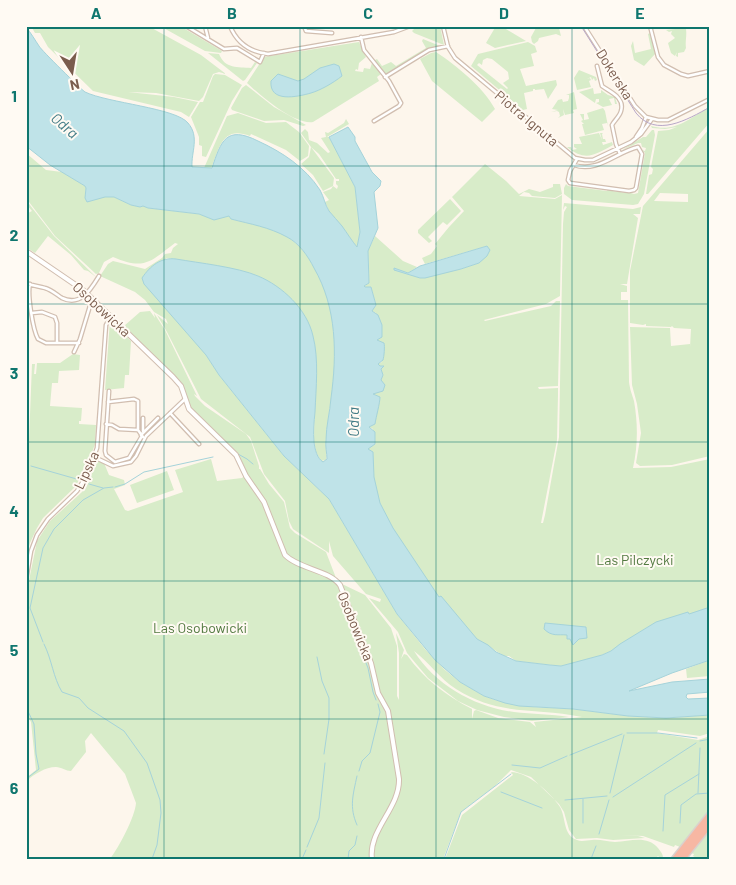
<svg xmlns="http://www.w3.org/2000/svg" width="736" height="885" font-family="Barlow,sans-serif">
	<rect width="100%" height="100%" fill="#fdf6ec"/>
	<path fill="#d8ecc9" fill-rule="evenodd" d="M31 26H148L201 55 226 74 219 72 213 74 203 97 199 101 156 93 128 92 174 97 198 102 189 117 181 112 93 91 48 47 40 33H35Z
		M160 26H180L222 51 221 53 205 51Z
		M417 26H440L444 45 414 33 412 31Z
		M496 26H501L526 41 495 48 486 43Z
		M537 26H561L559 28 561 36 556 34 539 38 538 41 534 44 532 42 531 37Z
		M675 29H686C687 36 685 41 686 48L684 52 678 53V57L676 56 677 52 675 56 671 53 674 50 671 53 668 43 675 38 671 34 672 31 669 32 666 30Z
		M650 33 655 54 644 66 634 60 631 46 633 41 635 53 651 49 648 34Z
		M423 39 440 46 427 49 387 75 373 61 377 59 382 66 391 62 396 66 426 48 422 41Z
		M359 42 366 57 359 63 358 70 356 69 355 71 363 72 364 68 370 69 372 63 381 74 377 77 379 81 313 122C294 125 261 96 247 83L264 57Z
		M528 42 535 46 537 52 531 54 534 66 520 69 526 86 556 80 557 85 548 99 544 89 535 90V89H533V91L524 93 527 109 523 110 471 66 478 54ZM487 58 492 59 508 72 509 79 503 83 508 88 507 89 477 65 479 63 482 65 483 60Z
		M436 52C457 66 483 87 495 109L482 122 432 81 420 59 431 53Z
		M208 53 219 54C225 69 238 67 251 68L255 62 257 63 245 80 243 81Z
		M579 70 596 77 597 80 595 81 594 78 592 80 591 77 587 79 590 78 591 80 589 81 591 87 577 90 574 78Z
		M215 74 225 75 242 85 232 101 206 157 202 156V146L199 145V137L191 117 200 102H203L213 76Z
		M246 85 274 107 306 125 303 126 284 120 264 121 232 110 231 108 242 88Z
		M593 88 594 94 601 93V90L608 95 615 97 617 104H615L614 98 609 99 612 105 603 107 596 103 599 102V99H596L595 103 579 92Z
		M574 92 577 109 573 110 574 113 565 115 563 109 564 115 558 118 560 116 559 112 557 111 551 112 558 110 552 109 558 100 562 99 563 102 568 101 569 98V95H566Z
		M603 108 605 111 608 126 607 123 602 124 604 130 585 135 582 124H584L581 121 583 120 580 114H584V120L589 119 587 113Z
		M708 108 710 112V122L648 194H646L649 175 652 174 653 169 651 167 658 131 669 130 677 127 665 129 652 128 651 126C676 133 689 118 708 108Z
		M238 113 266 123 286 122 299 132 309 146 308 156 300 161 286 150 251 134 250 136C222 125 219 149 211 169L204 168 227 116Z
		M346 119 349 124 327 137H329L355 187 360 232 357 247 329 211 325 202 329 200 323 192 331 189 333 186 323 191 313 175 301 164 309 157 311 147 334 178 333 186 337 189 338 186 336 184V181H339V179H336L319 154 311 147 301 133 305 129 308 132 309 140 317 143 328 153 330 152 321 138 326 137 325 132 328 133 344 123Z
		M710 128V456L672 465 640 466 636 463 641 433 637 404 632 385 630 327 670 328 671 346 690 344V347L691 329 674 328 672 326 671 327 646 326V324L643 325 630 323V271L643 206ZM660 193 688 194V202L654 201Z
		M652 130H654L655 135 644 194 638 204 633 205 572 200 564 194V188L566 184 568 186 607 191 608 189 612 190V191L628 193V192L634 194 638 193 645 153 642 150 645 151 646 148 642 147 641 143H638L622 150 643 137H646Z
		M599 133 602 140 600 133H603L602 134 603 139H605L606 142H602L603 145 612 142 613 145C594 155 586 162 567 147H571L572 150 577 149 574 147V144H582L579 137Z
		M26 153 46 170 62 172 85 186 86 188 85 195 114 197 131 205 140 207 143 205 148 208 199 214 212 219 229 216 231 219C251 224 274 226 291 239 328 268 336 322 335 365 334 390 328 414 326 438 325 445 327 453 326 460L321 461 316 452 314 441 315 348 273 284 258 276 241 271 166 258 206 355 219 375 284 456 329 499 397 614 425 649 445 670 460 682 484 696 495 700 533 707 573 709 628 716 666 718 710 715V733L700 736 658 730 657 733 698 740 710 736V809L680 847 675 845 674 847 643 836 620 835 638 836 645 838 613 840 597 838 576 839 569 830 564 812 559 804 531 777 511 770 495 786 461 812 443 859H110C119 847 135 817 136 803L125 774 91 733 85 741 86 752 71 771C66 771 61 767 56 767 45 767 35 774 26 781V778L36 770 31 722 26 714V595L37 541 50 521 82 492 89 482 96 460 104 463 109 475 124 480 125 485 114 489 125 510 128 511 183 492 175 470 211 459 217 481 242 478 247 473 238 453 191 408 182 383 124 326 140 312 150 311 155 318 154 313 165 330 197 396 194 394 195 396 205 406 246 434 251 441 259 466V469H260L269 484 284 502 290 528 295 533 326 552 336 578 342 584 365 595 391 628 397 646V696L399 700V653L396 633 404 650 401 659 404 654 407 655C424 679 445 695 472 709V719L474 711 476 710 498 718 530 722 536 727 534 722 582 717C536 707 500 717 456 689 440 679 429 662 414 651 435 685 475 707 514 712 532 714 551 714 569 717L532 721 504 717 477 710 458 701 428 678 407 653 398 632 369 598 380 602 381 599 366 594 333 556 329 541V553L293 529 289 521 285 501 264 474 250 437 201 399 167 332 157 315 168 324 166 319 154 312 145 300 135 292 100 276 108 264 113 261 145 269 162 258 165 254 171 253 173 248 178 244 175 243C151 261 145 271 113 257L104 262 99 273 96 274 55 236 26 198Z
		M485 164 506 181 519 194 529 189 540 192 553 187V184H560L562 194 555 198 532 196 529 193 524 192 519 196 555 199 562 195 560 296 546 304 484 320 485 321 551 306 556 301H560L558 386 538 387 539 389 558 388V395L557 440 541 523H543L545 515 559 437 563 224 564 212 567 207 565 206 563 210 564 203 633 209 641 207 640 214H633L638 218 627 284H620L627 286V292H621V300H628L629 382C630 390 632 394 634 401 638 424 638 445 633 468L671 467 710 459V608L597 657 571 664 561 666 542 664 516 661 509 656H504L477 639 437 596 399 539 379 504 374 482 372 452 367 449 374 444 373 429 369 427 379 397 373 394 383 375 381 370 383 366H380L377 364 382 362 383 352 380 342 377 340 376 313 372 311 376 305 371 287H364L369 282 368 251 375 236 403 261 417 267 408 273 395 269 420 278 461 269 479 263 487 246 425 264 422 258 431 254 437 246 435 244 449 227 464 211 452 197Z
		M450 199 461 211 447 225 443 222 428 237 432 241 429 243 418 233V230Z
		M26 200 54 236 96 277 88 271 84 270 71 255 48 236 35 253 26 247V214L32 211 26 204Z
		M110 320 131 341 129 375H125L124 388 105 390Z
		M73 354 80 355 79 370 59 371 58 383H52L50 406 82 408 81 421H79V424L96 425 95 444 90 458 88 459 76 486 43 518 37 528 30 543 26 557 28 469H26V465H28L32 364H35L34 374H36L37 363H60Z
		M167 471 174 490 137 503 130 485Z
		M710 660V676L687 678 686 669Z
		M511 772C528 772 551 793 560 807 566 817 563 836 577 840 582 842 587 840 592 840 600 839 607 842 615 842 631 841 647 835 658 848 661 852 663 854 663 858L661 859 658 856 655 859H445L462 815 513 775Z
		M710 830V859H698L693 856 694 854 691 853Z"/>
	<path fill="#bfe3e8" stroke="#a5d3da" d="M26 27C31 33 35 40 39 46 41 50 82 90 85 92 108 103 176 108 188 123 200 137 191 152 192 167L212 168C221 141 226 125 258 141 282 152 305 167 320 190 324 197 325 205 329 211 333 216 338 221 342 226 347 233 352 241 357 247L360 232 355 187 329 137 348 127 355 137V141L372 172 381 181 380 186 374 192 378 228 368 251 369 283 364 286 365 287H371L376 305 372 311 378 315 382 325V337L377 340 384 343C385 346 384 357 383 360L378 364 380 366H384L381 369 383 375 381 380 385 385 383 391 373 394 380 397C380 403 376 417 375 424L369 427 375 432V444L368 449 373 452 374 477 380 503 393 528 439 597 441 596 477 639 488 645 496 652 516 661 550 665 561 666 602 655 611 651 620 644 656 622 688 612 689 614 710 607V660L672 673 629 691 672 682 710 679V692L687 694 686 697 688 699 710 698V715L666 718 628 716 573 709 519 706 505 703 484 696 460 682 435 660 397 614 329 499 284 456 219 375 206 355 144 284 142 278C150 266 161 257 176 259 199 263 237 267 258 276 282 286 307 309 313 336 319 359 316 388 315 412 314 422 313 432 314 442 315 450 317 458 323 462L327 459C327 453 325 446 326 440 326 426 330 412 331 398 337 354 337 308 314 268 308 256 299 243 287 237 269 227 250 224 231 219L229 216 214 220 199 214 148 208 143 206 140 207 131 205 114 197H105L87 202 85 198 86 188 85 186 50 165 26 146Z
		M334 64 339 66 342 76C333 83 321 90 311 93 297 97 269 103 271 81L278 74 298 81 304 79 320 68Z
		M487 246 490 250 487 256 479 263 461 269 425 278H420L394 270V268L408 273 420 266Z
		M545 623 586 627 587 638 579 639 573 645 570 639H567V635C558 634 552 637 544 629Z"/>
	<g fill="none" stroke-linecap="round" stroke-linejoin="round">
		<path stroke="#a5d3da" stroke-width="1" d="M238 454 247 459 253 464
			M26 466H28
			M31 466 80 480
			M89 484 103 488
			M115 487 125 484 144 472 213 457
			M356 638 368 668 373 692 376 700
			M43 642 30 608 43 548 54 529 83 500 104 488 113 487
			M44 644C52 660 53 677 62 692L79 698 88 708 124 731 147 763 160 800 161 813 157 845 152 859
			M317 657 322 681 329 698V719L324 754
			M26 707 34 724 36 754 39 769 26 779
			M627 733H658L697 738
			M700 741 710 739
			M570 755 622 734
			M512 765 540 768 567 756
			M359 771 362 761 370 753 380 712 378 704
			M357 776C353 795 349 807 357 825
			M501 792 542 808
			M610 793 624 735
			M698 793 700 748
			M613 797 696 743
			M583 799V823
			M565 800 607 796
			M680 823 681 805 696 794 710 793
			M663 831 665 795 699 774
			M599 834 609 800
			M307 847 319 818 325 763
			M302 859 306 850
			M348 859 349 851 355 845 357 836
			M444 859 461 812 511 774
			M591 859 596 846"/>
		<defs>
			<path id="minor" d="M186 26 224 49 237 48 260 62 264 53
				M205 26 208 38
				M230 26C237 43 250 52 268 54L394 32 410 26
				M304 26 306 31 332 33
				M346 26H351
				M443 26 448 47 455 58 575 158 585 160H593L631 142 641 134 652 119
				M584 26 635 106 646 117 658 120H668L710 99
				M650 26 658 57 664 65 681 74 688 76 710 71
				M361 37 364 50 389 81 401 103 399 106 374 121
				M597 66 602 86C610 92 625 97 621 111 620 116 614 121 612 125L616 144 620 154
				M385 77 429 50 448 46
				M636 137 642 128 646 117
				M574 165C598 173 616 152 638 147L642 154 636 188 634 190 629 191 570 183 568 180 570 171 577 159
				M26 283C33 286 39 286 45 288 52 290 57 295 62 298 81 307 91 289 99 276
				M30 284C27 294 33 330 38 339L46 343H79
				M32 313 42 312 55 317 57 323V342
				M74 352 80 339 92 299
				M109 391 105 451 106 455 115 462 129 458 142 436
				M108 402 134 399 138 401V430L143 437
				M170 413 199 444
				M106 424 112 425 119 429 138 430
				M143 431V418
				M141 435 158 418
				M94 457 113 466 131 462 136 456 146 436 185 399
				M26 580 31 551 37 535 48 519 77 491 87 475 97 448 106 325 111 316"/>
			<path id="tertiary" d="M26 251 83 290 173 377 181 386 189 409 236 455 246 476 264 502 285 555C299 569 329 570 340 585L371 663 378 693 388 711 399 779C400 808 368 830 372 859"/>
			<path id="motorway" d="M675 859 710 815
				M682 859 710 824"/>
		</defs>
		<use href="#minor" stroke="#d1beb0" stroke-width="5"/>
		<use href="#tertiary" stroke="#d1beb0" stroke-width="6"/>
		<use href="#motorway" stroke="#dad1cd" stroke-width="9"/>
		<use href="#minor" stroke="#fff" stroke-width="2.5"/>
		<use href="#tertiary" stroke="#fff" stroke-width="4"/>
		<use href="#motorway" stroke="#f7b7a3" stroke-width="6"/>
		<path stroke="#b9a8c9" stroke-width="1" d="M581 26 636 113C656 138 687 120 710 107"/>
	</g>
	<path fill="none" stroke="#0f766e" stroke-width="1" stroke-opacity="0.55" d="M164 26V859M300 26V859M436 26V859M572 26V859M26 166H710M26 304H710M26 442H710M26 581H710M26 719H710"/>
	<g text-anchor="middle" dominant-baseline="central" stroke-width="4" stroke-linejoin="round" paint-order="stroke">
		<g font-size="14" fill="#7a5c4d" stroke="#fffaf3">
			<text transform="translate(615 74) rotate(58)">Dokerska</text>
			<text transform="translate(527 118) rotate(40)">Piotra Ignuta</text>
			<text transform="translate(102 309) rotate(43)">Osobowicka</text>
			<text transform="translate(86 470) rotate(-65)">Lipska</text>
			<text transform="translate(356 626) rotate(68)">Osobowicka</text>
		</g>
		<g font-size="14" fill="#537a41" stroke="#fffaf3">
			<text x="635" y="559">Las Pilczycki</text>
			<text x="200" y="627">Las Osobowicki</text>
		</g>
		<g font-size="15" font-style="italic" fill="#437c86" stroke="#fffaf3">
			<text transform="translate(65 125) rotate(41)">Odra</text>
			<text transform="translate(353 422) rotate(-90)">Odra</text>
		</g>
	</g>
	<rect width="736" height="885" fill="none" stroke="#fffaf3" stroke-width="55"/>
	<g transform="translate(72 72) rotate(168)" stroke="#fffaf3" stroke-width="4" paint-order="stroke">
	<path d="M0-4L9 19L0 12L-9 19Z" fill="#7a5c4d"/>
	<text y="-8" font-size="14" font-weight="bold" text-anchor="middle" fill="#7a5c4d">N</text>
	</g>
	<rect x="28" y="28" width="680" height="830" fill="none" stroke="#0f766e" stroke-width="2"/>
	<g font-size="16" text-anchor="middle" font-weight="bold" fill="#0f766e">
		<text x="96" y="19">A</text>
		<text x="232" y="19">B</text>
		<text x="368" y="19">C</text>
		<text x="504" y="19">D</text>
		<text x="640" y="19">E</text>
		<text x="14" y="102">1</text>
		<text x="14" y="241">2</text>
		<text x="14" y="379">3</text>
		<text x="14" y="517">4</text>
		<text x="14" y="656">5</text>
		<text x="14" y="794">6</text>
	</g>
</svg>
